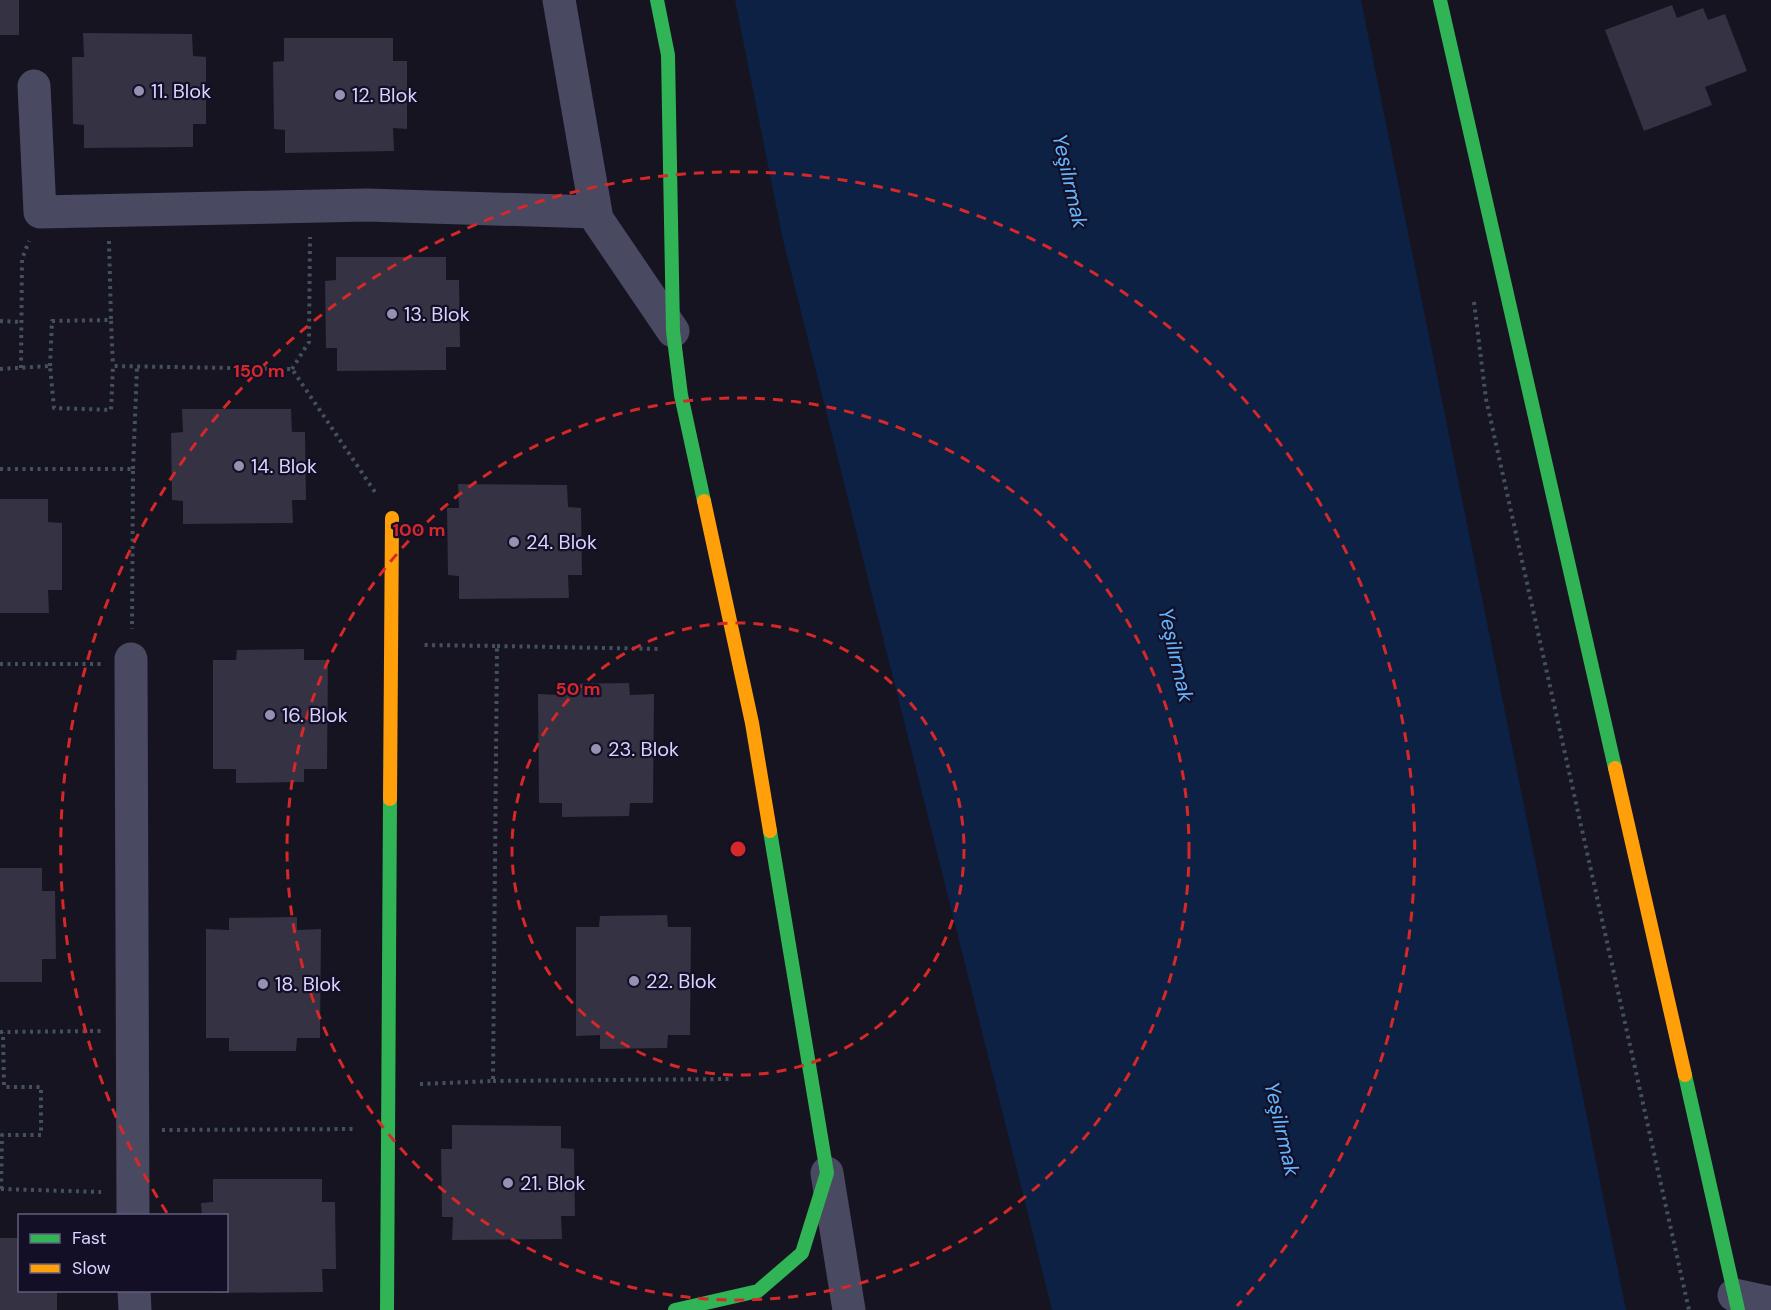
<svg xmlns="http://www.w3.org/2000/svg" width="1771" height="1310" font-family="'DM Sans',sans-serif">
	<rect width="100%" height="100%" fill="#161421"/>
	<path fill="#0d2144" d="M735 0H1361L1626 1310H1052L783 240Z"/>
	<path fill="#343243" d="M0 0H19V35H0Z
		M1672 5 1677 18 1703 8 1708 20 1725 14 1747 71 1705 87 1712 105 1644 131 1605 30Z
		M83 33 192 34 193 56 206 57V124H193V147L84 148V125L73 124 72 57H84Z
		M284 38H393V61H407V129L393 128 394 151 285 153V130L274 129 273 62 284 61Z
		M336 257H446V280H459L460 347H446V370L337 371V348H326L325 281 336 280Z
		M182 409H291L292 432H305L306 500H292L293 523 183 524V501L172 500 171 433 183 432Z
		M458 484 567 485 568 507 581 508 582 575H568L569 598 459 599V576L448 575 447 508H459Z
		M0 499H48V522L62 523V590H48L49 613H0Z
		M304 649V660H328L327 769H304V782L236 783V769H213V660H236L237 650Z
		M629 683 630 695 654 694 653 803H630L629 816 562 817V803H539L538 694 561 695 562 684Z
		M0 868H42V891H55L56 959H42V982H0Z
		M667 915 668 927H691L690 1035H668L667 1048 600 1049V1035L576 1036V927H599L600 916Z
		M297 917V930L321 929 320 1038H297L296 1051H229V1038H206V929L229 930V918Z
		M452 1125 561 1126V1148L574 1149 575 1216H561L562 1239 452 1240 453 1217H442L441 1149H452Z
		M213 1179H322V1202H335L336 1269H322L323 1292 213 1293V1290H226V1216H202L201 1203 213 1202Z
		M0 1238H20V1290H57V1310H0Z"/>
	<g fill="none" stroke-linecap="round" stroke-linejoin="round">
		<path stroke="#44505f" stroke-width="4" stroke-dasharray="3 4.5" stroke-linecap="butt" d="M109 241 111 320
			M1474 302 1486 399 1689 1310
			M0 321 22 322
			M50 366 52 321 111 320 113 366
			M21 368 22 259 29 241
			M0 369 50 366 54 408 111 410 113 366 292 369 375 492
			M292 369 309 342 310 237
			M0 469H133L132 629
			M133 469 137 367
			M497 646 662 649
			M0 664H101
			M0 1032 101 1031
			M493 1081 731 1079
			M420 1084 493 1081 497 646 422 645
			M162 1130 356 1129
			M1 1189 2 1135H41V1087H4L3 1032
			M1 1189 101 1192"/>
		<path stroke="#4a4962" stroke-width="33" d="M559 0 597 219 673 331
			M34 86 40 212 367 205 595 212
			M131 659 133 1216
			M827 1173 849 1310
			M134 1290 135 1310
			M1734 1295 1771 1303"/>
		<path stroke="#30b455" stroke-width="14" d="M657 0 668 55 673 331 681 395 704 501
			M1440 0 1615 768
			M1685 1075 1738 1310
			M387 1310 390 799
			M675 1310 758 1291 802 1253 827 1173 770 831"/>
		<path stroke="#ff9f0a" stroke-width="14" d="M704 501 752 723 770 831
			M1615 768 1685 1075
			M390 799 392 518"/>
	</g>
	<g fill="none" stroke="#d62828" stroke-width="3" stroke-dasharray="10 8">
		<circle cx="738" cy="849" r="226"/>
		<circle cx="738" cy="849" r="451"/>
		<path d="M167 1213A677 677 0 1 1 1237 1306"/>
	</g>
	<g fill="#9591b1" stroke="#130f26" stroke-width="2">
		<circle cx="139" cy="91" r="6"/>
		<circle cx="340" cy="95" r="6"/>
		<circle cx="392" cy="314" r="6"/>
		<circle cx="239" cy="466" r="6"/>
		<circle cx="514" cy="542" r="6"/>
		<circle cx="270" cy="715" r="6"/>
		<circle cx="596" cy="749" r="6"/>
		<circle cx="634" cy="981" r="6"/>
		<circle cx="263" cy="984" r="6"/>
		<circle cx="508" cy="1183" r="6"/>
	</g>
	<g text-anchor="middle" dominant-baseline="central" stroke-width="4.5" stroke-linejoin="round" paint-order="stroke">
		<g font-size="20" fill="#d9d4ff" stroke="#130f26" text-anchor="start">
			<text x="151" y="91">11. Blok</text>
			<text x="352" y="95">12. Blok</text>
			<text x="404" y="314">13. Blok</text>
			<text x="251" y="466">14. Blok</text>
			<text x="526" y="542">24. Blok</text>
			<text x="282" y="715">16. Blok</text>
			<text x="608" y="749">23. Blok</text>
			<text x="646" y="981">22. Blok</text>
			<text x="275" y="984">18. Blok</text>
			<text x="520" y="1183">21. Blok</text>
		</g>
		<g font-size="21" font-style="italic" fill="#62b6ff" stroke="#130f26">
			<text transform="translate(1070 181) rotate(77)">Yeşilırmak</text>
			<text transform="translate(1176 655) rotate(77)">Yeşilırmak</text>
			<text transform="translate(1282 1129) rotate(77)">Yeşilırmak</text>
		</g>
	</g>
	<circle cx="738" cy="849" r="9" fill="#d62828" stroke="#130f26" stroke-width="3"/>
	<g font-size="18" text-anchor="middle" font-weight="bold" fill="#d62828" stroke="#130f26" stroke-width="4.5" stroke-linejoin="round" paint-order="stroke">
		<text x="259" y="377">150 m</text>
		<text x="419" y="536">100 m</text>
		<text x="578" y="695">50 m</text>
	</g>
	<rect x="18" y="1214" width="210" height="78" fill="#130f26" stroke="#625e7d" stroke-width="1.5"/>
	<rect x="30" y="1234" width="30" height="9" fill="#30b455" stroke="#625e7d" stroke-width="1.5"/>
	<text x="72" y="1244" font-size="18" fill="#d9d4ff">Fast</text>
	<rect x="30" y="1264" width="30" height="9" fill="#ff9f0a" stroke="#625e7d" stroke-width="1.5"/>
	<text x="72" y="1274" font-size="18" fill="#d9d4ff">Slow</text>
</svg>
